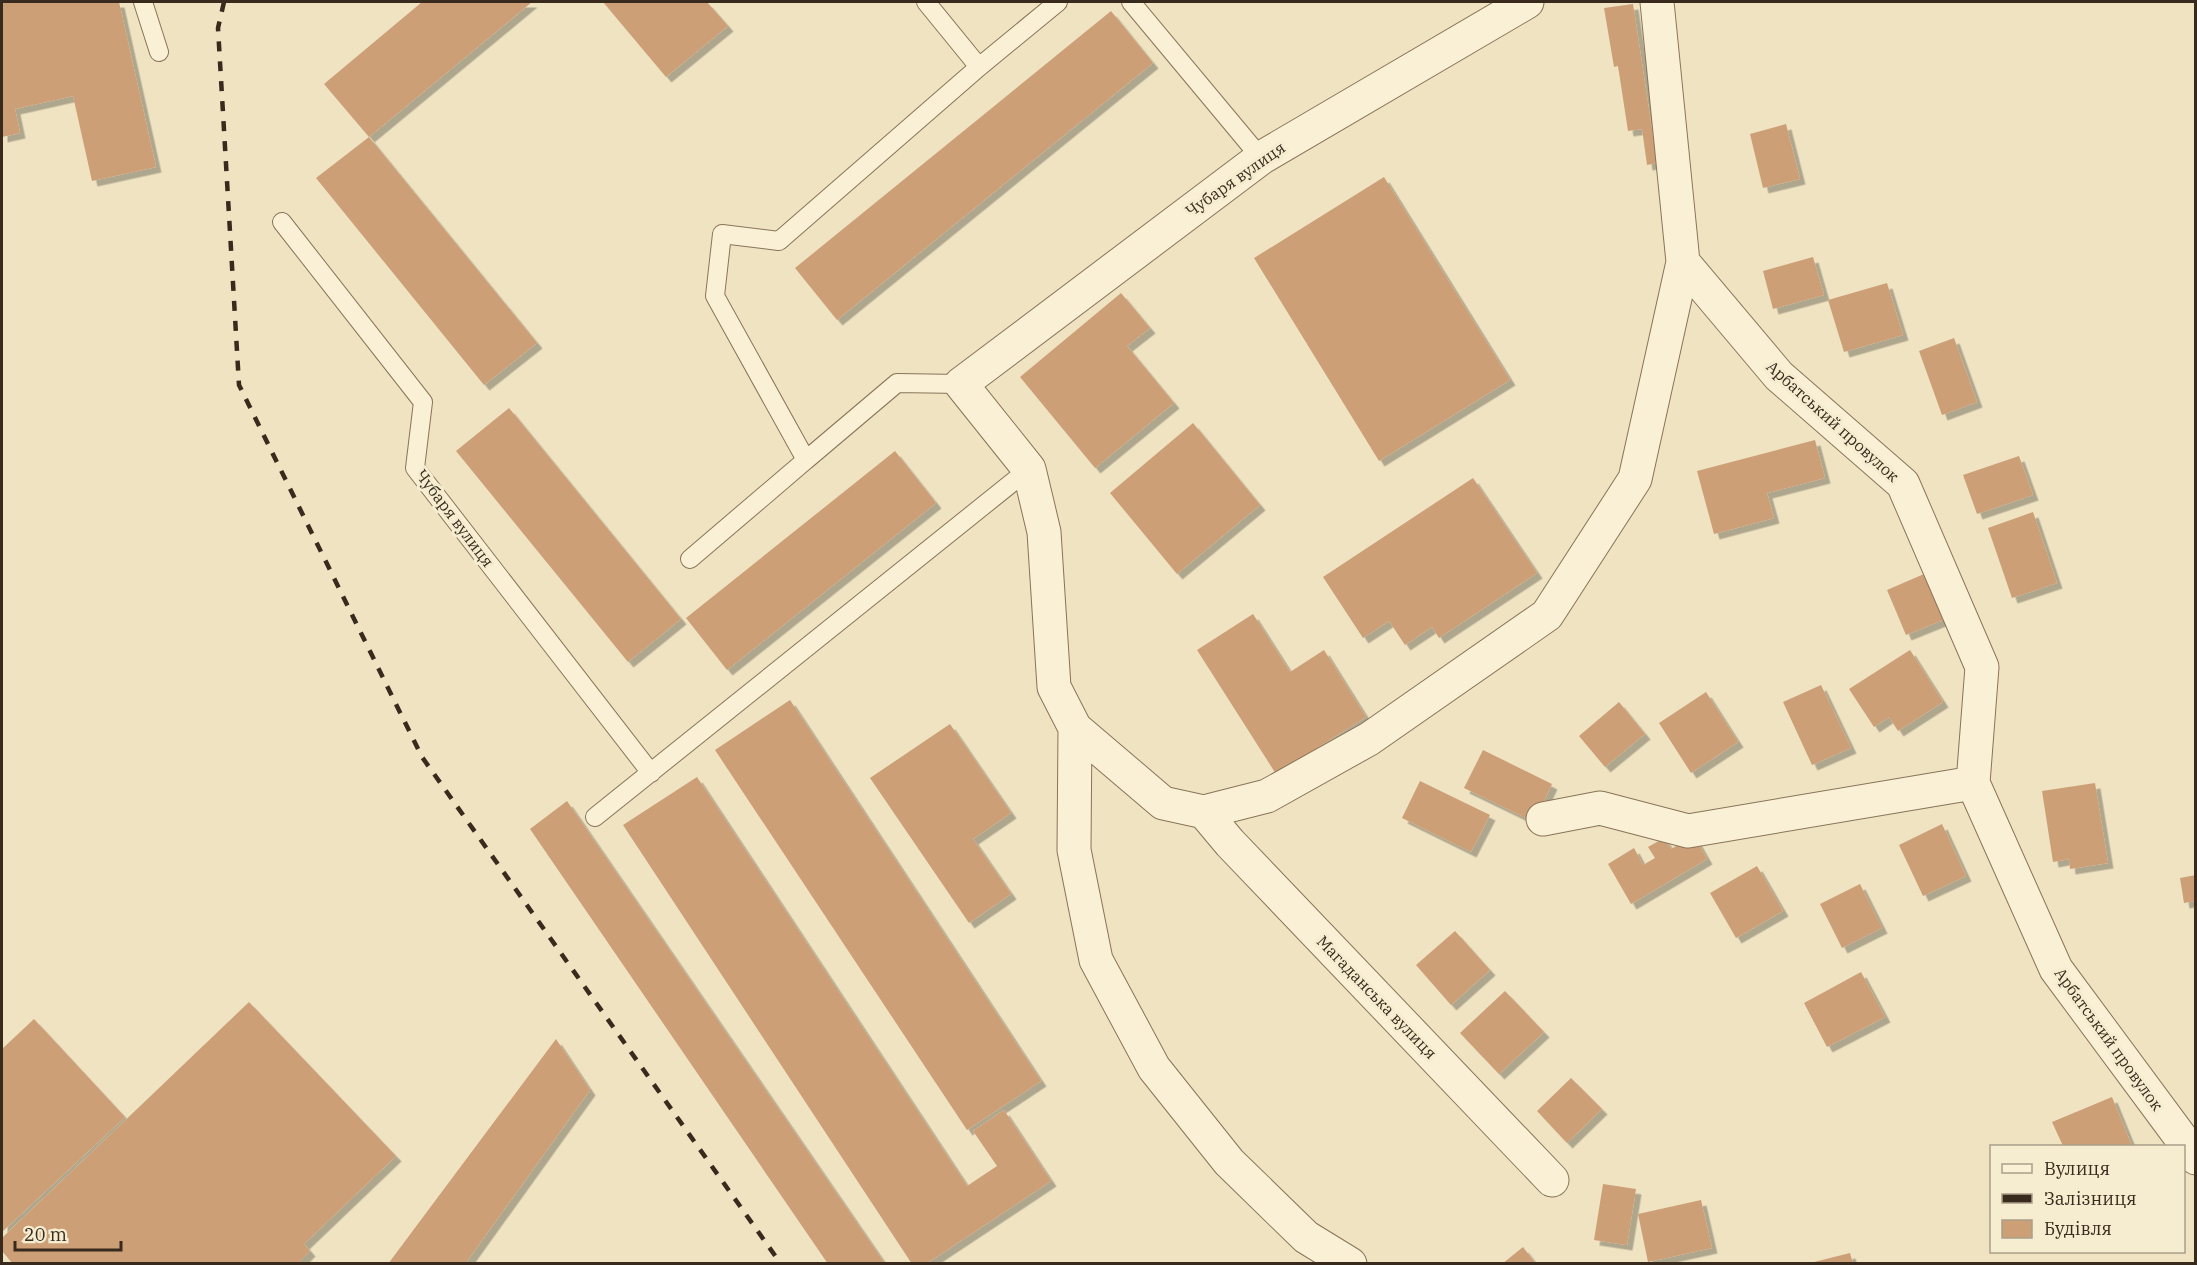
<svg xmlns="http://www.w3.org/2000/svg" width="2197" height="1265" font-family="'IBM Plex Serif',serif">
	<defs>
		<filter id="shadow"><feDropShadow dx="5.5" dy="5.5" stdDeviation="0" flood-color="#0004"/></filter>
	</defs>
	<rect width="100%" height="100%" fill="#efe3c2"/>
	<path fill="#cd9f77" filter="url(#shadow)" d="M2 2H119L156 167 92 181 73 96 15 109 20 133 2 137Z
		M422 2H532L369 137 324 84Z
		M603 2H707L728 26 666 77Z
		M1633 4 1657 163 1647 165 1642 129 1628 131 1618 66 1614 67 1604 8Z
		M1111 11 1153 63 837 320 795 268Z
		M1786 124 1800 179 1763 188 1750 134Z
		M369 137 537 343 484 385 316 178Z
		M1384 177 1510 380 1379 461 1254 258Z
		M1813 257 1824 295 1773 309 1763 271Z
		M1887 283 1903 335 1844 352 1828 300Z
		M1121 293 1150 328 1127 346 1174 403 1095 468 1020 377Z
		M1954 338 1977 402 1942 415 1919 351Z
		M509 408 681 619 628 662 456 451Z
		M1193 423 1260 505 1177 574 1110 493Z
		M1815 440 1825 478 1767 493 1774 518 1714 534 1697 471Z
		M895 451 936 503 727 670 686 618Z
		M2019 456 2033 495 1977 514 1963 475Z
		M1473 478 1537 573 1439 638 1432 627 1405 645 1389 621 1363 638 1323 577Z
		M2033 512 2057 583 2012 598 1988 528Z
		M1924 574 1943 620 1906 635 1887 590Z
		M1253 614 1290 672 1324 650 1366 717 1276 774 1197 650Z
		M1910 650 1943 702 1898 731 1889 717 1874 727 1849 689Z
		M1821 685 1851 748 1812 765 1783 702Z
		M1706 692 1738 742 1691 773 1659 723Z
		M790 700 1041 1081 967 1130 715 750Z
		M1619 702 1645 734 1605 767 1579 736Z
		M950 724 1011 813 973 839 1011 894 969 923 870 778Z
		M1483 750 1552 784 1534 822 1464 788Z
		M697 777 967 1186 997 1166 973 1131 1004 1110 1051 1181 926 1264H912L623 825Z
		M1420 781 1490 815 1471 852 1402 818Z
		M2095 783 2108 863 2070 869 2069 859 2053 862 2042 791Z
		M567 801 885 1264H828L530 829Z
		M1942 824 1966 876 1923 896 1899 845Z
		M1694 836 1707 859 1631 904 1608 864 1634 848 1643 865 1655 858 1648 847 1664 838 1671 849Z
		M1757 866 1783 911 1736 938 1710 893Z
		M2196 875V901L2184 903 2180 878Z
		M1860 884 1882 928 1842 948 1820 904Z
		M1455 931 1490 970 1451 1005 1416 965Z
		M1861 972 1885 1017 1827 1047 1804 1003Z
		M1505 991 1544 1032 1499 1074 1460 1033Z
		M249 1002 396 1156 304 1244 310 1251 297 1264H13L2 1251V1238Z
		M34 1019 125 1117 2 1232V1049Z
		M556 1039 590 1090 465 1264H388Z
		M1571 1078 1602 1109 1567 1143 1537 1111Z
		M2112 1097 2132 1146H2063L2052 1122Z
		M1603 1184 1636 1189 1627 1245 1594 1240Z
		M1701 1200 1712 1248 1648 1262 1638 1214Z
		M1523 1247 1536 1264H1502Z
		M1850 1253 1853 1264H1810V1263Z"/>
	<g fill="none" stroke-linecap="round" stroke-linejoin="round">
		<defs>
			<path id="service" d="M143 2 159 52
				M1131 2 1261 158
				M979 67 1058 2
				M282 222 423 402 415 468 651 773
				M806 460 897 383 961 384
				M690 559 806 460 715 296 722 234 779 241 979 67 926 2
				M595 817 1029 469"/>
			<path id="minor" d="M1657 2 1683 262 1779 376 1903 484 1982 667 1973 783 2056 969 2196 1158
				M1075 728 1163 803 1204 812 1267 796 1369 739 1547 615 1635 479 1683 262
				M1204 812 1230 843 1552 1180
				M1543 819 1600 808 1688 831 1973 783
				M1350 1264 1306 1237 1229 1162 1154 1068 1096 960 1074 850 1075 728 1054 687 1044 532 1029 469 961 384 1261 158 1527 2"/>
		</defs>
		<use href="#service" stroke="#897459" stroke-width="20"/>
		<use href="#minor" stroke="#897459" stroke-width="35"/>
		<use href="#service" stroke="#f9f0d5" stroke-width="18"/>
		<use href="#minor" stroke="#f9f0d5" stroke-width="33"/>
		<path stroke="#382b1d" stroke-width="4.5" stroke-dasharray="10 10" stroke-linecap="butt" d="M224 2 218 28 239 385 422 757 781 1264"/>
	</g>
	<g text-anchor="middle" dominant-baseline="central" stroke-width="6" stroke-linejoin="round" paint-order="stroke">
		<g font-size="16" fill="#382b1d" stroke="#f6edd1">
			<text transform="translate(1235 179) rotate(-35)">Чубаря вулиця</text>
			<text transform="translate(1833 421) rotate(42)">Арбатський провулок</text>
			<text transform="translate(455 518) rotate(53)">Чубаря вулиця</text>
			<text transform="translate(1377 997) rotate(46)">Магаданська вулиця</text>
			<text transform="translate(2109 1039) rotate(54)">Арбатський провулок</text>
		</g>
	</g>
	<rect width="2197" height="1265" fill="none" stroke="#382b1d" stroke-width="6"/>
	<rect x="1990" y="1145" width="195" height="108" fill="#f6edd1" stroke="#aa9f89" stroke-width="1.5"/>
	<rect x="2002" y="1164" width="30" height="9" fill="#f9f0d5" stroke="#aa9f89" stroke-width="1.5"/>
	<text x="2044" y="1175" font-size="18" fill="#382b1d">Вулиця</text>
	<rect x="2002" y="1194" width="30" height="9" fill="#382b1d" stroke="#aa9f89" stroke-width="1.5"/>
	<text x="2044" y="1205" font-size="18" fill="#382b1d">Залізниця</text>
	<rect x="2002" y="1220" width="30" height="18" fill="#cd9f77" stroke="#aa9f89" stroke-width="1.5"/>
	<text x="2044" y="1235" font-size="18" fill="#382b1d">Будівля</text>
	<path d="M15 1241v9h106v-9" fill="none" stroke="#382b1d" stroke-width="3"/>
	<text x="24" y="1241" font-size="18" fill="#382b1d" stroke="#f6edd1" stroke-width="4.5" paint-order="stroke">20 m</text>
</svg>
